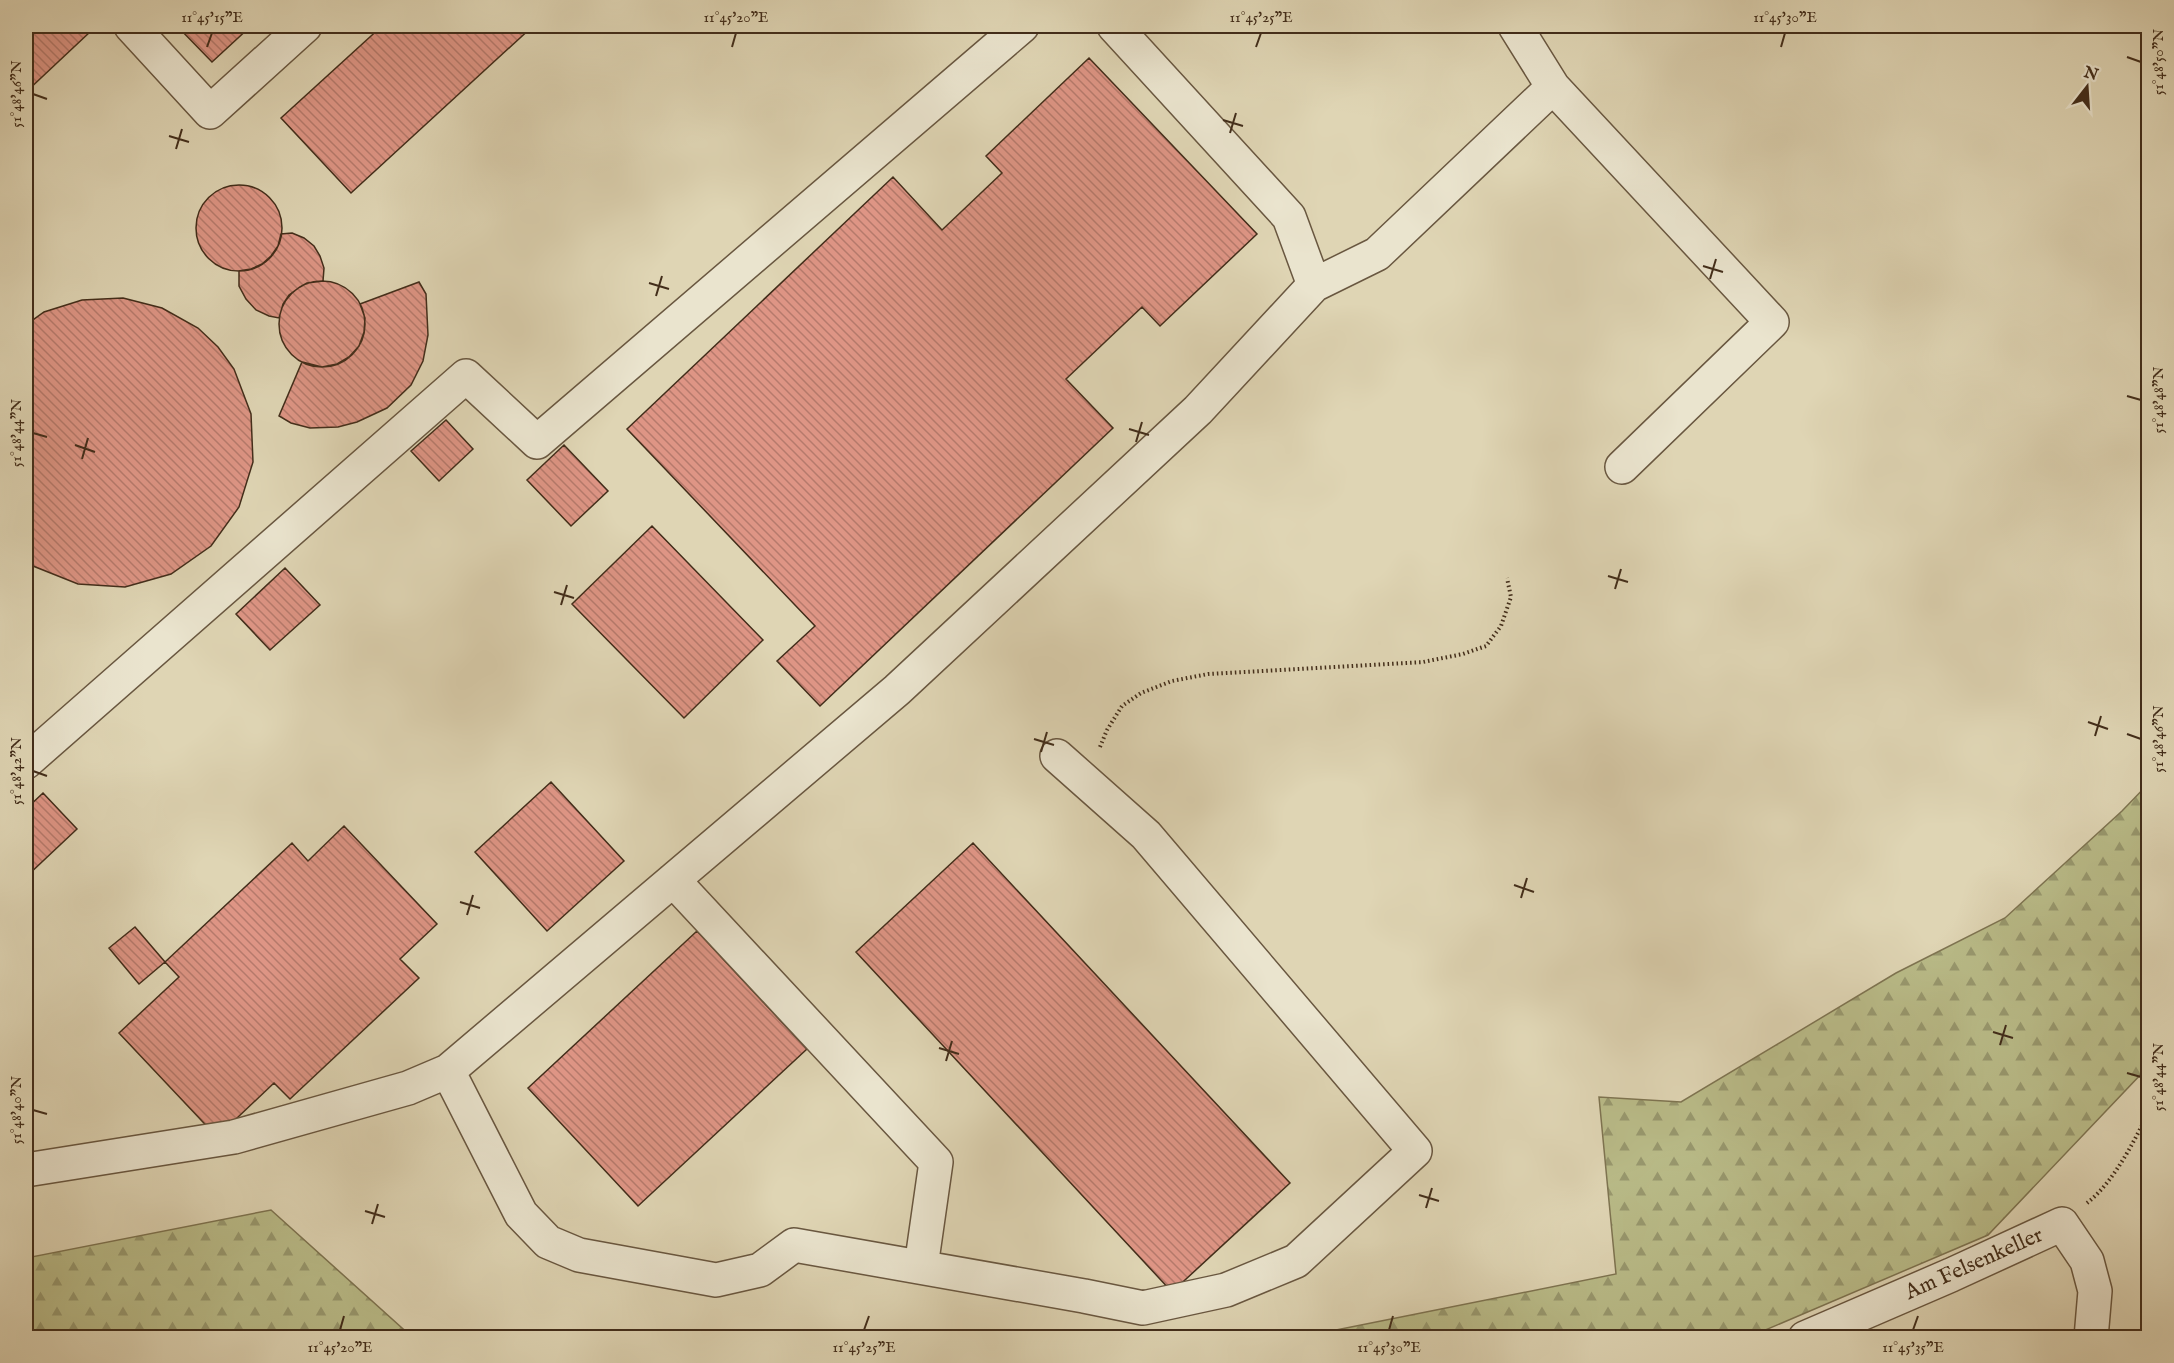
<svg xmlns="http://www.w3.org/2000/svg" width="2174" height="1363" font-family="'IM FELL English',serif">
	<defs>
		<pattern id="forest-firs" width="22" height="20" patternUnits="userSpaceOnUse" patternTransform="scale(1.5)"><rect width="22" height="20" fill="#b9bb88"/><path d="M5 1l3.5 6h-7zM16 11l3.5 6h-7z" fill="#98986e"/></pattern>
		<pattern id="building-back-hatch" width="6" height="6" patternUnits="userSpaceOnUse" patternTransform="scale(1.5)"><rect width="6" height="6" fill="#de9585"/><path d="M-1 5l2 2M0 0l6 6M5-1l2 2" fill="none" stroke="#b67a6c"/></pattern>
	</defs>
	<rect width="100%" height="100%" fill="#dfd5b4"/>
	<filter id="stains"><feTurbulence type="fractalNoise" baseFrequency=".00333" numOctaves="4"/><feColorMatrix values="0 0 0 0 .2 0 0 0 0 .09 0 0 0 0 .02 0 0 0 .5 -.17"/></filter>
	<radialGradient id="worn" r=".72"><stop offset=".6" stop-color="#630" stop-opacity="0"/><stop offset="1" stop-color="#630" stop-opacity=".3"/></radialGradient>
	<path fill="url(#forest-firs)" stroke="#7e7451" stroke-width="1.5" d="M2148 784V1059L2143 1072 1988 1235 1749 1337H1301L1616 1274 1599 1097 1681 1102 1896 973 2005 918 2122 811Z
		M271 1210 412 1337H26V1258Z"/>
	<path fill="url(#building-back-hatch)" stroke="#422d1a" stroke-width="1.5" d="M26 26H86L91 31 26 92Z
		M177 26H251L212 62Z
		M382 26H533L351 193 281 118Z
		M1089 58 1257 234 1160 326 1142 307 1066 379 1113 428 820 706 777 661 815 626 627 429 893 177 942 230 1002 173 986 156Z
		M196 228a43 43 0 1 1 86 0a43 43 0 1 1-86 0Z
		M292 233 304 238 314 246 320 256 324 268 323 281 307 283 300 287 289 295 283 304 279 318 269 316 256 310 246 299 239 286V271L251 269 262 264 271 256 278 246 281 234Z
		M279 324a43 43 0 1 1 86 0a43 43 0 1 1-86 0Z
		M419 282 426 294 428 335 423 361 411 385 387 408 357 422 338 427 310 428 291 423 279 416 302 362 322 367 337 364 349 357 359 346 364 332 365 318 360 304Z
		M123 298 162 308 198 328 218 347 234 369 251 414 253 462 239 507 211 546 171 574 125 587 78 584 33 566 26 561V325L44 312 82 300Z
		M446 420 473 449 439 481 411 451Z
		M564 445 608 491 571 526 527 480Z
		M652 526 763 640 684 718 572 604Z
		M285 568 320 605 270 650 236 614Z
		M551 782 624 861 547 931 475 852Z
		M43 793 77 829 27 876 26 809Z
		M344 826 437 924 400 959 419 978 290 1099 274 1083 217 1137 119 1033 179 977 165 962 292 843 308 861Z
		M973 843 1290 1183 1172 1292 856 952Z
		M135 927 165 962 139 984 109 948Z
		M697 931 807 1049 638 1206 528 1088Z"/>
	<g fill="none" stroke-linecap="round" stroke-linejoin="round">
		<defs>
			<path id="minor" d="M131 26 210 112 305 26
				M1114 26 1289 217 1314 285
				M1515 26 1553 87
				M26 762 466 376 537 442 1022 26
				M673 880 936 1162 921 1267
				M448 1071 521 1214 548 1242 579 1255 716 1280 760 1270 794 1245 1084 1296 1143 1308 1226 1290 1296 1261 1415 1151 1146 835 1057 756
				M26 1170 234 1137 408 1088 448 1071 897 690 1198 410 1314 285 1377 254 1553 87 1772 322 1622 467
				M1805 1338 1951 1275 2062 1224 2087 1261 2095 1291 2091 1338"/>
		</defs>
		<use href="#minor" stroke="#695740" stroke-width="36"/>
		<path stroke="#422d1a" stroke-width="4" stroke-dasharray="1.5 3" stroke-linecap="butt" d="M1100 747 1107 730 1122 706 1141 693 1172 681 1208 674 1423 662 1463 654 1486 646 1501 626 1511 597 1507 578
			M2087 1203C2113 1183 2134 1142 2148 1113"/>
		<use href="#minor" stroke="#eae4ce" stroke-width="33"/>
	</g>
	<path fill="none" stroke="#422d1a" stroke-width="2" d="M207 47 212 33M732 47 736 33M1256 47 1261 33M1781 47 1785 33M2127 57 2141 62M33 94 47 99M1223 120 1243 126M1230 133 1236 113M169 136 189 142M176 149 182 129M1703 266 1723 272M1710 279 1716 259M649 283 669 289M656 296 662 276M2127 396 2141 400M1129 429 1149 435M33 433 47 437M1136 442 1142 422M75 445 95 452M82 459 88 438M1608 576 1628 582M1615 589 1621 569M554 592 574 598M561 605 567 585M2088 722 2108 729M2127 734 2141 739M2095 736 2101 716M1034 739 1054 745M1041 752 1047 732M33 771 47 776M1514 885 1534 892M1521 898 1527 878M460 902 480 908M467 915 473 895M1993 1032 2013 1038M2000 1045 2006 1025M939 1048 959 1054M946 1061 952 1041M2127 1073 2141 1077M33 1110 47 1114M1419 1195 1439 1201M1426 1208 1432 1188M365 1211 385 1217M372 1224 378 1204M340 1330 344 1316M864 1330 869 1316M1389 1330 1393 1316M1913 1330 1918 1316"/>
	<g text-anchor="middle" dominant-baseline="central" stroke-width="6" stroke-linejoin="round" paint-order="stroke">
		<g font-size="22" fill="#422d1a" stroke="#eae4ce">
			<text transform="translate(1974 1264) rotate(-24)">Am Felsenkeller</text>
		</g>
	</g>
	<rect width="2174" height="1363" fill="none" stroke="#dfd5b4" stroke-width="66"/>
	<g transform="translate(2087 87) rotate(17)" stroke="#eae4ce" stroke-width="4.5" paint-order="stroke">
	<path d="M0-4.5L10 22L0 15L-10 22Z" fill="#422d1a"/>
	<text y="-9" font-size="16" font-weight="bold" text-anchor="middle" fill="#422d1a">N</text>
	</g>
	<rect x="33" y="33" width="2108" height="1297" fill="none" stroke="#422d1a" stroke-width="2"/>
	<g font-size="15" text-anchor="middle" fill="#422d1a">
		<text x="212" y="22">11°45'15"E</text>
		<text x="736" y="22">11°45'20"E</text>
		<text x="1261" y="22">11°45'25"E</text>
		<text x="1785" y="22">11°45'30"E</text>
		<text transform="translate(2158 62) rotate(-90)" y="5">51°48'50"N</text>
		<text transform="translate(16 94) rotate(-90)" y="5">51°48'46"N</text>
		<text transform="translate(2158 400) rotate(-90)" y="5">51°48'48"N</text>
		<text transform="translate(16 433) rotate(-90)" y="5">51°48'44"N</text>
		<text transform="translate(2158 739) rotate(-90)" y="5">51°48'46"N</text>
		<text transform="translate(16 771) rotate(-90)" y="5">51°48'42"N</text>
		<text transform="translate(2158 1077) rotate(-90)" y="5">51°48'44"N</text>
		<text transform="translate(16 1110) rotate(-90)" y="5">51°48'40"N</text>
		<text x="340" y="1352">11°45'20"E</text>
		<text x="864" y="1352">11°45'25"E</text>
		<text x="1389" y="1352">11°45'30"E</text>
		<text x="1913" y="1352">11°45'35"E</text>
	</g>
	<rect width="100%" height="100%" filter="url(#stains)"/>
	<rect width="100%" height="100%" fill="url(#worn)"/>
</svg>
